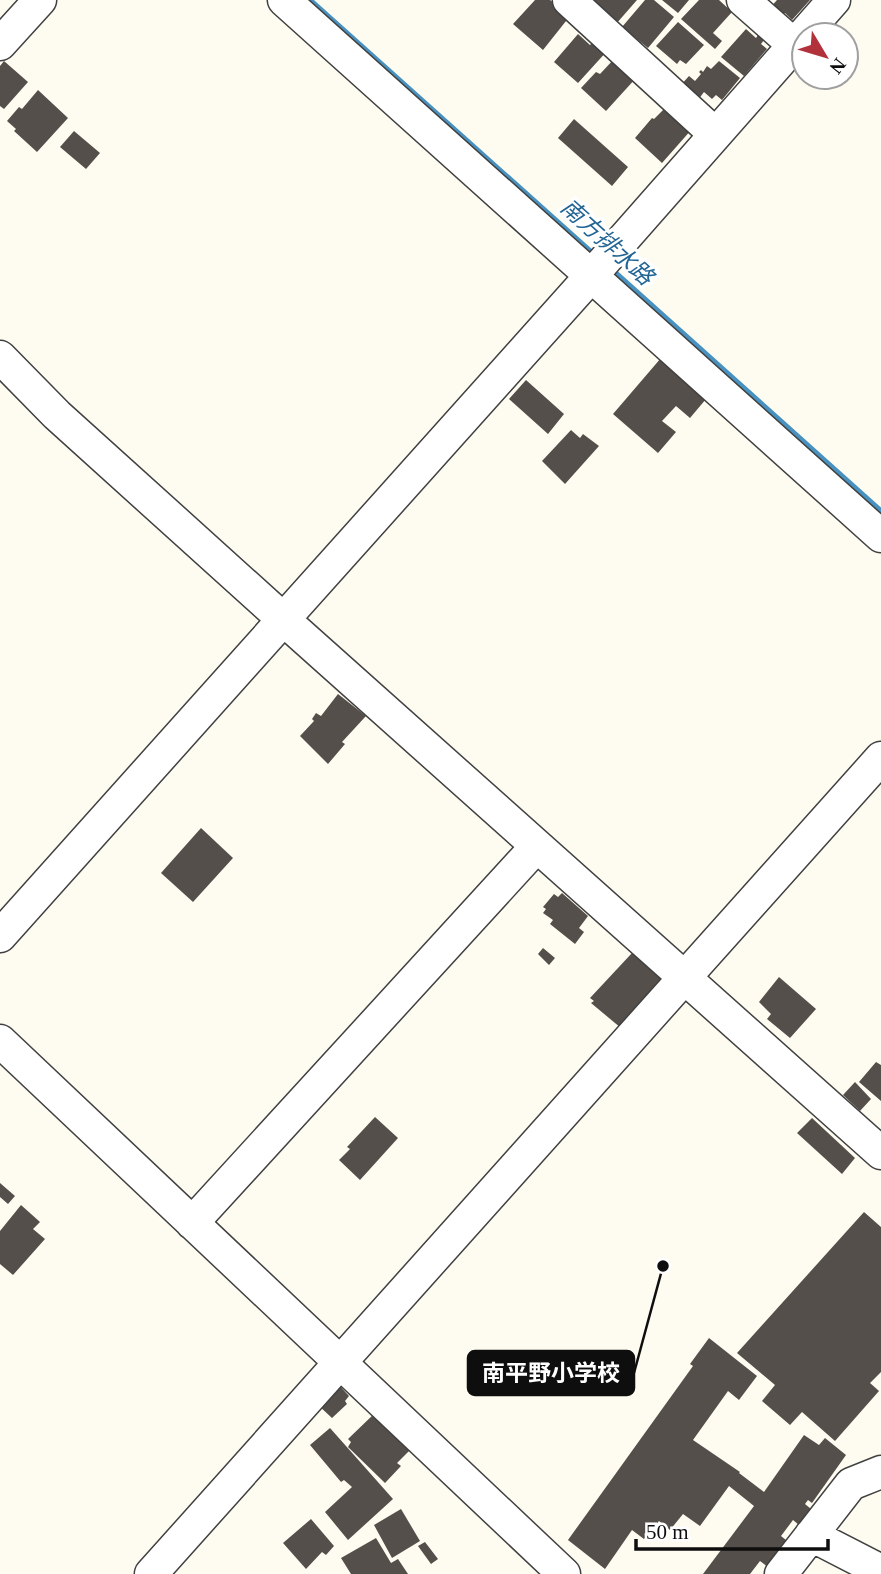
<svg xmlns="http://www.w3.org/2000/svg" width="881" height="1574" font-family="'Times New Roman','Noto Sans JP',serif">
	<rect width="100%" height="100%" fill="#fefbf0"/>
	<g fill="none" stroke-linecap="round" stroke-linejoin="round">
		<path stroke="#4792c1" stroke-width="8" d="M308 0 597 259
			M607 267 881 513"/>
	</g>
	<path fill="#554f4b" d="M535 0H550L570 16 543 50 513 24Z
		M584 0H637L616 24Z
		M645 0H654L674 17 648 48 622 27Z
		M662 0H689L678 13Z
		M699 0H719L732 12 713 33 722 41 715 49 681 19Z
		M777 0H810L792 20 785 13 780 19 768 10Z
		M678 22 704 45 686 64 680 60 677 64 656 46Z
		M746 29 756 38 758 35 764 40 761 44 767 49 744 76 721 57Z
		M578 34 590 45 596 39 608 50 578 83 554 62Z
		M615 58 636 78 606 111 581 88 596 72 600 74Z
		M4 61 28 82 4 109 0 106V66Z
		M719 61 740 78 722 100 716 95 712 99 704 92 698 100 680 86 689 76 695 81 701 74 699 72 701 70 703 72 707 66 711 69Z
		M38 90 68 118 37 152 14 131 16 129 7 121 19 107 22 109Z
		M666 107 692 129 662 163 635 138 652 118 654 119Z
		M574 119 628 167 612 186 558 138Z
		M74 131 100 153 86 169 60 147Z
		M661 358 706 399 690 418 676 406 662 421 676 432 658 453 613 414Z
		M526 380 564 414 548 434 509 399Z
		M571 430 580 438 583 434 599 446 565 484 542 461Z
		M338 694 366 716 342 742 345 744 328 764 300 736 314 721 312 719 316 713 321 716Z
		M201 828 233 858 193 902 161 873Z
		M562 893 588 916 579 928 584 932 575 944 550 924 553 920 543 913 546 909 543 907 554 894 558 897Z
		M543 948 555 958 549 965 538 954Z
		M632 953 662 980 621 1028 591 1003 594 1001 590 998Z
		M779 977 816 1009 790 1038 767 1019 771 1014 759 1002Z
		M876 1062 881 1065V1101L859 1082Z
		M855 1082 871 1099 860 1111 843 1095Z
		M375 1117 398 1138 360 1180 339 1160 350 1149 347 1147Z
		M812 1118 855 1158 842 1174 797 1133Z
		M0 1183 15 1196 8 1204 0 1197Z
		M21 1205 40 1222 33 1229 45 1239 13 1275 0 1264V1231Z
		M864 1212 881 1227V1372L870 1383 879 1391 835 1441 802 1412 790 1425 762 1401 775 1385 737 1353Z
		M709 1338 757 1376 739 1400 728 1391 693 1440 740 1472 739 1473 764 1492 804 1435 819 1445 825 1438 846 1455 812 1503 808 1500 805 1504 811 1509 799 1525 793 1520 781 1536 792 1545 773 1571 760 1561 750 1574H703L754 1506 729 1486 700 1526 683 1514 670 1530 659 1521 644 1539 632 1530 605 1569 568 1540 693 1366 690 1364Z
		M338 1384 349 1396 345 1401 347 1404 332 1418 318 1405Z
		M375 1413 410 1450 397 1463 401 1466 385 1483 348 1447 351 1442 348 1439Z
		M330 1428 393 1499 348 1540 325 1512 352 1487 344 1480 341 1482 310 1445Z
		M401 1509 420 1541 392 1558 374 1525Z
		M311 1519 334 1546 326 1555 322 1552 306 1569 283 1543Z
		M376 1538 391 1563 398 1559 408 1574H351L341 1558Z
		M425 1542 438 1559 431 1564 418 1546Z"/>
	<g fill="none" stroke-linecap="round" stroke-linejoin="round">
		<defs>
			<path id="minor" d="M284 0 881 536
				M569 0 715 134
				M743 0 794 45
				M0 44 40 0
				M0 357 57 415 284 620 881 1153
				M0 936 591 276 834 0
				M0 1041 564 1574
				M192 1223 537 846
				M811 1535 881 1571
				M151 1574 881 758
				M781 1574 851 1484 881 1472"/>
		</defs>
		<use href="#minor" stroke="#414141" stroke-width="35"/>
		<use href="#minor" stroke="#fff" stroke-width="32"/>
	</g>
	<g text-anchor="middle" dominant-baseline="central" stroke-width="7" stroke-linejoin="round" paint-order="stroke">
		<g font-size="23" font-style="italic" fill="#226594" stroke="#fff">
			<text transform="translate(607 242) rotate(42)">南方排水路</text>
		</g>
	</g>
	<path fill="none" stroke="#0e0e0e" stroke-width="2.5" d="M663 1266L634 1373"/>
	<circle fill="#0e0e0e" stroke="#fff" stroke-width="2.5" cx="663" cy="1266" r="7"/>
	<rect fill="#0e0e0e" stroke="#0e0e0e" stroke-width="2.5" x="468" y="1351" width="166" height="44" rx="7"/>
	<g font-size="23" text-anchor="middle" font-weight="bold" fill="#fff">
		<text x="551" y="1381">南平野小学校</text>
	</g>
	<g transform="translate(825 56) rotate(128)"><circle r="33" fill="#ffffff" stroke="#9f9f9f" stroke-width="2"/>
	<path d="M0-5L12 26L0 18L-12 26Z" fill="#b1323b"/>
	<text y="-10" font-size="19" font-weight="bold" text-anchor="middle" fill="#0e0e0e">N</text>
	</g>
	<path d="M636 1539v10h192v-10" fill="none" stroke="#0e0e0e" stroke-width="3.5"/>
	<text x="646" y="1539" font-size="21" fill="#0e0e0e" stroke="#ffffff" stroke-width="5" paint-order="stroke">50 m</text>
</svg>
